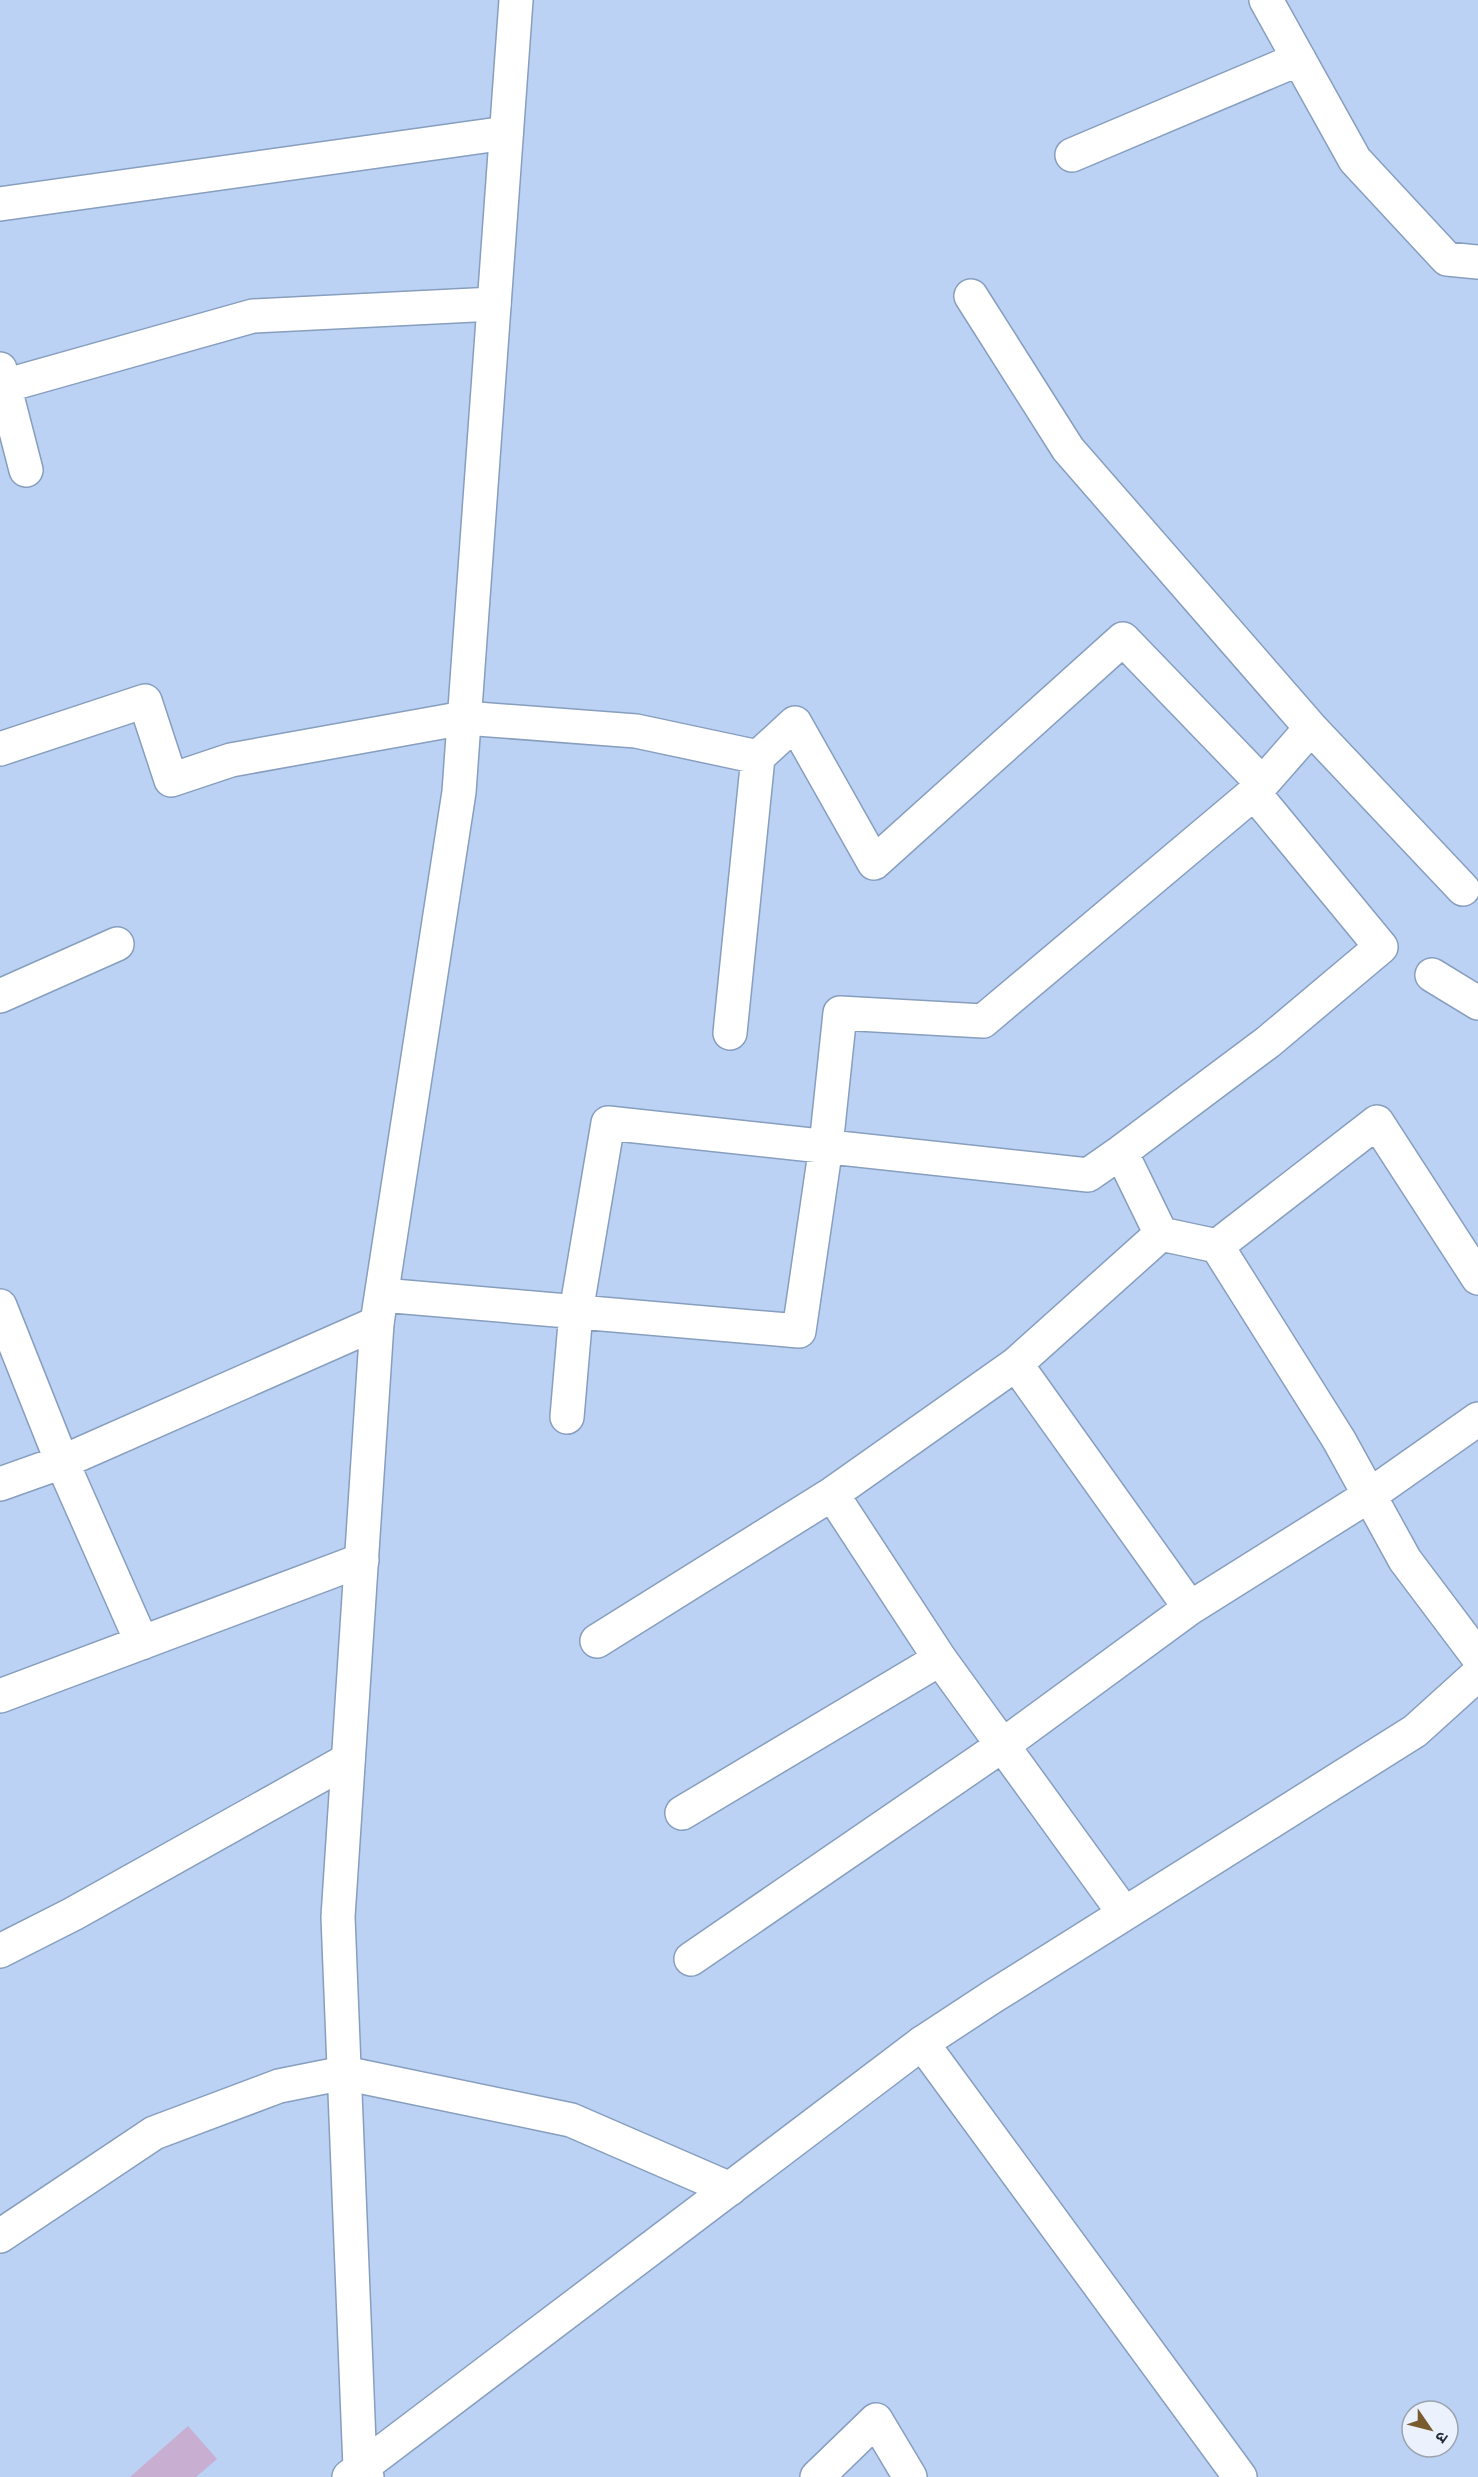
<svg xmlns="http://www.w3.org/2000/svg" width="1478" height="2477" font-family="'PT Sans Narrow','Noto Sans Devanagari',sans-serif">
	<rect width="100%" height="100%" fill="#bbd2f5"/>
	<path fill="#c8afd1" d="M188 2426 217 2459 196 2477H130Z"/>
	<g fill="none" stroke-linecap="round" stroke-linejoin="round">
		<defs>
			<path id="street" d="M1266 0 1355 160 1447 259 1478 262
				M1072 155 1299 59
				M0 204 506 133
				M971 296 1068 449 1311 728 1254 793
				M0 369 26 470
				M4 386 253 316 494 304
				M1311 728 1463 889
				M0 749 145 701 171 780 231 760 464 718 636 731 758 757 730 1033
				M758 757 795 723 874 863 1123 639 1262 783
				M1432 975 1478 1003
				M0 996 117 944
				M1217 1246 1377 1122 1478 1278
				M382 1295 799 1331 826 1146 840 1013 983 1021 1254 793 1381 947 1268 1042 1121 1152 1161 1234 1217 1246 1339 1440 1405 1560 1478 1657
				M0 1306 62 1462 377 1323
				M1016 1364 1190 1608
				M567 1417 576 1312 608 1123 1088 1175 1121 1152
				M0 1484 62 1462 142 1643
				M597 1641 832 1494
				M0 1696 362 1560
				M682 1813 940 1659
				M1124 1913 940 1659 832 1494 1016 1364 1161 1234
				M0 1951 73 1914 348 1760
				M691 1959 1003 1745 1190 1608 1370 1495 1478 1419
				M922 2043 1240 2477
				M0 2236 154 2133 279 2086 344 2073 571 2120 730 2189
				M817 2477 876 2420 910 2477"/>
			<path id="secondary" d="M349 2477 922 2043 992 1997 1415 1731 1478 1674
				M367 2477 360 2468 338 1917 377 1323 459 792 516 0"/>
		</defs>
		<use href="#street" stroke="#879ebe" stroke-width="36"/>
		<use href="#secondary" stroke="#879ebe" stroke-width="36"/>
		<use href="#street" stroke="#fff" stroke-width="33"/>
		<use href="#secondary" stroke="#fff" stroke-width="33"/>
	</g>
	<g transform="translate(1430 2429) rotate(125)"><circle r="28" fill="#ebf2fd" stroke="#9ba3af" stroke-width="1.5"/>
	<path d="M0-4.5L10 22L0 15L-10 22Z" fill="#785c2f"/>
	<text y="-9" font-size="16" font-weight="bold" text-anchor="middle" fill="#232c39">उ</text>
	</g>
</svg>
